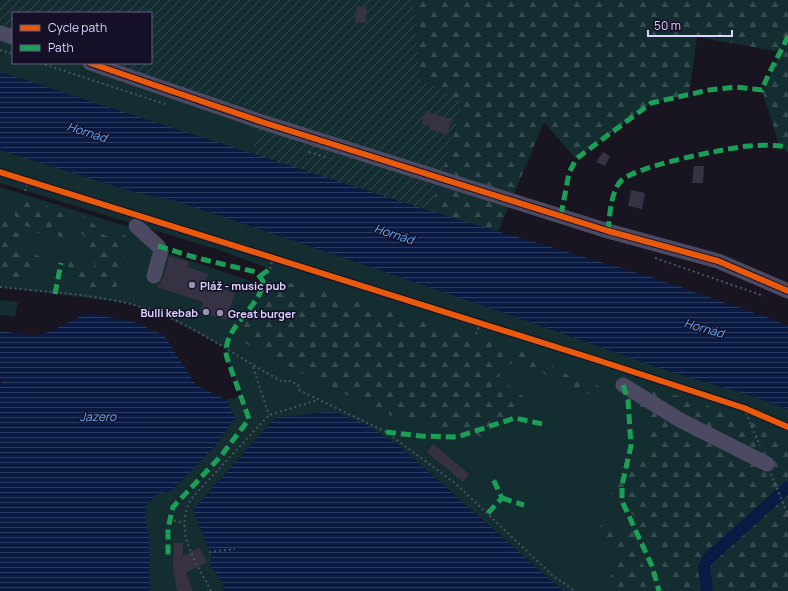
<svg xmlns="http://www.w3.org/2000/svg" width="788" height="591" font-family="Manrope,sans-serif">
	<defs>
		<pattern id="forest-firs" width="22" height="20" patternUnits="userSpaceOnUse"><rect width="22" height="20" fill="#132d30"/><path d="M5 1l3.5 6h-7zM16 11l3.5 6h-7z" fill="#354b4f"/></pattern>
		<pattern id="garden-furrows" width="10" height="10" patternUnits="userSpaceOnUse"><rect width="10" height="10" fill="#132d30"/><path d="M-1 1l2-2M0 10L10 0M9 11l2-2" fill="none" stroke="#354b4f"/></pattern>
		<pattern id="water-rules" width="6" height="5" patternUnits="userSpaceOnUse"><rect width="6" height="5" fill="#0a1b43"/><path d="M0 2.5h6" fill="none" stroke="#2d3b5f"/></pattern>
	</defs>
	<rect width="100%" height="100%" fill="#181521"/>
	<path fill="#132d30" d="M0 33 13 37V63H89L262 122 251 154 0 72Z
		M0 150 138 193 173 199C334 254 495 309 654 366 699 382 745 391 788 409V591H563L398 445 295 416 276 417 193 510 212 557 210 565 222 581 224 591H150L149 538 145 518 146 505 157 494 171 491 215 446 235 418 226 400 242 396 227 358 226 348 161 314 127 303 0 287V187L132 228 153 248 262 285 263 281 260 276 270 269 219 250 0 183Z
		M0 300 18 302 15 317 0 315Z"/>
	<path fill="url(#forest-firs)" d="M413 0H788V152L779 145 762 90 781 52 697 37 689 95 651 103 576 159 544 122 498 232 430 211 463 103 420 79Z
		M28 198C48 212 63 200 69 233L63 238 53 233H36L16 219 14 212 16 204Z
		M0 211 20 237 26 250 39 256 41 265 25 279 18 282 13 277 0 273Z
		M86 216 105 236 122 232 128 239 116 289 79 286 65 264 67 259 93 270 95 265 83 251 86 239C81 233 78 228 77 220L81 217Z
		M269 278 339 296 536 356 568 375 590 381 604 390 597 400 581 388 568 390 537 369 513 363 499 369 500 379 528 400 524 410 496 435 482 438 467 427H439L428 422 396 418 315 380 237 339Z
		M649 387C697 402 745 416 788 440V591H668C665 573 661 556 651 540L642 562C646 571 652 582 647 591H605L602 587 616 569 620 550 595 534 602 524 624 540 635 517 610 493 614 478 633 471 637 463 644 461 653 420 634 407Z"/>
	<path fill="url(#garden-furrows)" d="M0 0H413L420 79 463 102 430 211 251 154 261 122 89 63H151V13H13V37L0 33Z"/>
	<path fill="url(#water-rules)" d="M0 72 430 211 651 277 775 320 788 326V409C745 391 699 382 654 366 495 309 334 254 173 200L138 193 0 150Z
		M87 313 134 322 164 335 196 385 226 400 235 418 215 446 171 491 157 494 146 505 145 518 149 538 150 591H0V386L2 380 0 378V331C10 332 18 334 28 335 46 338 70 320 87 313Z
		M333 411 367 425 398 445 563 591H224L222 581 210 565 212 557 193 510 276 417 295 416Z"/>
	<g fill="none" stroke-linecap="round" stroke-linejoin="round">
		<path stroke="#0a1b43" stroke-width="12" d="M707 591 704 567 707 560 788 487"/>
	</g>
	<path fill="#363244" d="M357 6 367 7 366 23 355 22Z
		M425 111 452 119 447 135 429 129 430 126 422 124Z
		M603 152 610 156 605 166 596 162Z
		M694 166H704L703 183H692Z
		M631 190 645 193 642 209 628 206Z
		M169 256 189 262 188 267 208 274 204 284 235 293 226 320 200 312 203 302 157 287 163 278Z
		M433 444 469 474 463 482 427 452Z
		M174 543H183V556L199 547 207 562 186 573 193 591H177L173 567Z"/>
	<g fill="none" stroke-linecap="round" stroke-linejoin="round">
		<path stroke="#475362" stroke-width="2" stroke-dasharray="2 3" stroke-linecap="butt" d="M0 50 13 54
			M40 63 168 105
			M309 152 328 158
			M25 191 28 181
			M655 258 764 296
			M270 269 273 258
			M0 287C52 293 113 294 161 314 204 332 242 360 283 382L288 380 298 385 299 390 386 432 455 483 552 575 575 591
			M476 334 480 323
			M253 367 269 415
			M744 408 760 446
			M771 474 788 515
			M169 519 183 523
			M209 552 235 549
			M211 591C196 562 173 532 191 499L269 415 318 400"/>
		<path stroke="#4c4962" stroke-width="15" d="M0 33 13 37
			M90 63 262 122 608 231 718 261 788 291
			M136 226 158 246 161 251 154 276
			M623 385 680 420 767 464"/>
		<path stroke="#1a9f57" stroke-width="5" stroke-dasharray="10 5" stroke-linecap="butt" d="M561 215 569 173 576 159 651 103 709 90 736 87 762 90C769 71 780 54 788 36
			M608 231C610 215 610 197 619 183 631 166 725 149 748 146 761 145 775 145 788 147
			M158 246 197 258 256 272 263 281C263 306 219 329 227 358L249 419 221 456 173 507 168 528V555
			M260 276 270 269
			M55 294 61 263
			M623 385 628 400 631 446 622 485V501L652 566 659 591
			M386 432 421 436 457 437 515 418 547 425
			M502 498 524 505
			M488 513 502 498 493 479"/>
		<defs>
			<path id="cycleway" d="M90 63 262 122 608 231 718 261 788 291
				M0 172 594 359 744 408 788 427"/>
		</defs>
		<use href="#cycleway" stroke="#150f27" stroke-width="8"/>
		<use href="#cycleway" stroke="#e8590c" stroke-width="6"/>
	</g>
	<g fill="#9892b1" stroke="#150f27" stroke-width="1.5">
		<circle cx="192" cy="285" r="4"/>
		<circle cx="206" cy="312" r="4"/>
		<circle cx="220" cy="313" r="4"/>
	</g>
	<g text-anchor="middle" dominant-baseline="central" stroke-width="3" stroke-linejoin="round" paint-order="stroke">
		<g font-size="11" font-weight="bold" fill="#ddd5ff" stroke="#150f27" text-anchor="start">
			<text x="200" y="285">Pláž - music pub</text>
			<text x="198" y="312" text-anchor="end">Bulli kebab</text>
			<text x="228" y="313">Great burger</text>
		</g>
		<g font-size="12" font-style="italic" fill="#63aeff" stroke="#150f27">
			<text transform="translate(87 132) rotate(18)">Hornád</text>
			<text transform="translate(394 234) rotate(18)">Hornád</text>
			<text transform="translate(704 328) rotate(16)">Hornád</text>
			<text x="98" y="416">Jazero</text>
		</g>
	</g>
	<rect x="12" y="12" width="140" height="52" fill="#150f27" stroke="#655e7d"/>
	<rect x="20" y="25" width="20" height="6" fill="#e8590c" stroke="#655e7d"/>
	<text x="48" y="32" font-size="12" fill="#ddd5ff">Cycle path</text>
	<rect x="20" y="45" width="20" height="6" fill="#1a9f57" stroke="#655e7d"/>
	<text x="48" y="52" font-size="12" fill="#ddd5ff">Path</text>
	<path d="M648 30v6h84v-6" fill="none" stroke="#ddd5ff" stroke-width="2"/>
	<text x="654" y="30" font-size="12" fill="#ddd5ff" stroke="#150f27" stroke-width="3" paint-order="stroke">50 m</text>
</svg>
